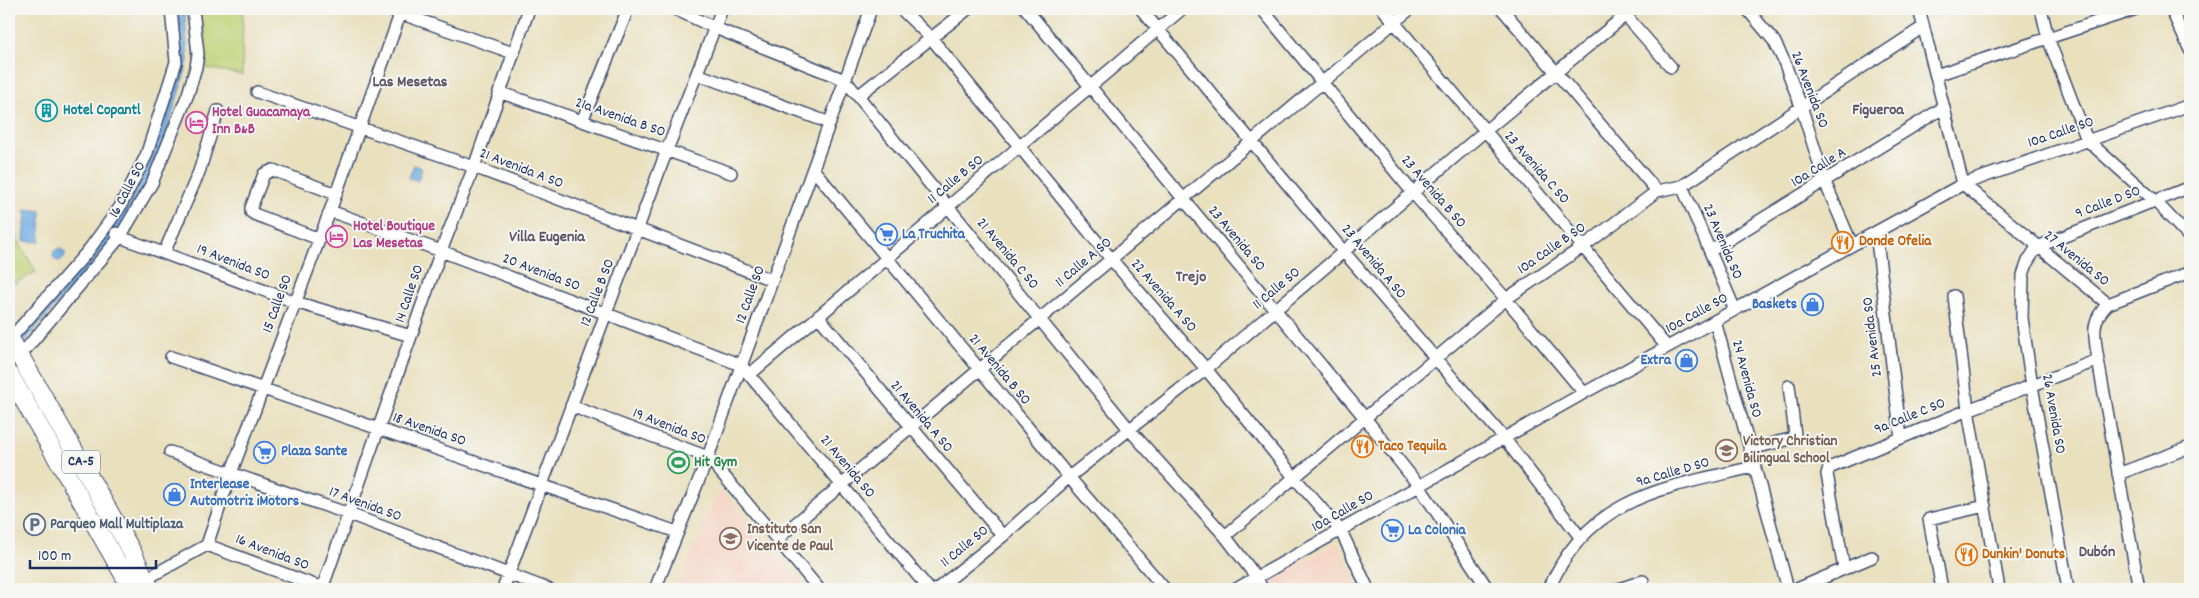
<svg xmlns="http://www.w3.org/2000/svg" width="2199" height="598" font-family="Dekko,sans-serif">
	<rect width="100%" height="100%" fill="#f6f6f2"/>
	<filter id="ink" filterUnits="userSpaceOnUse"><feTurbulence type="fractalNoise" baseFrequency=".02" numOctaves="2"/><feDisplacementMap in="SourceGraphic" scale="10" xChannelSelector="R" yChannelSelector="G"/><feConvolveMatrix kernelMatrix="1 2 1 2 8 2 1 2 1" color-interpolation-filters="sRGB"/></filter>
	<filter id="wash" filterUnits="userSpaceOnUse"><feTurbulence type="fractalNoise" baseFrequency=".0096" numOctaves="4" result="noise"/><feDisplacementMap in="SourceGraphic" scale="20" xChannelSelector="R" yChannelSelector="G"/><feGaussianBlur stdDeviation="1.12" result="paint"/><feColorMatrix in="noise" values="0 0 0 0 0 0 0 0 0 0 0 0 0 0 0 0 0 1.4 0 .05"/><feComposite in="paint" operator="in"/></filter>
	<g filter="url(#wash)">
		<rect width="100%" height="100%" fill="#e9e0be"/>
		<path fill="#f5d3c2" d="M719 488 808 589H676Z
			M1337 543 1358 589H1270L1266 580Z"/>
		<path fill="#becf71" stroke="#6c7f68" d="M190 9H243L242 75 196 66Z
			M14 233 36 272 14 284 9 273V235Z"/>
		<path fill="#71ade2" stroke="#466ea0" d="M178 9H184L185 16 188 60 185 73C170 118 159 167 133 208 101 258 58 301 20 347L17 342C56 296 103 248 133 196 155 158 166 113 180 72L182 58Z
			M414 165 422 168 418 181 409 178Z
			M26 209 41 211 40 242 24 241Z
			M53 255a6 6 0 1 1 12 0a6 6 0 1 1-12 0Z"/>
	</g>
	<g filter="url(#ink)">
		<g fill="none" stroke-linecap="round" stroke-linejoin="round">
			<defs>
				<path id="minor" d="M388 9 513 53
					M675 9 715 28 845 80 1129 429 1225 536 1257 578 1262 589
					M901 9 932 39 1111 259 1206 369 1294 477 1341 531 1368 589
					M1026 9 1365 418 1419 486 1488 589
					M1141 9 1344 252 1504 438 1580 537
					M1262 9 1413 193 1506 299 1584 393
					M1383 9 1667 347
					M1502 9 1657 191
					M1620 9 1671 67
					M1747 9 1774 41 1783 59 1801 106 1825 182 1852 245
					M1919 9 1963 184 2108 304
					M2041 9 2048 38 2087 140 2155 201 2190 238
					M2171 9 2190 50
					M697 74 830 123
					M1936 75 2136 9
					M257 92 474 167 772 280
					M499 92 731 173
					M859 95 968 9
					M582 121 628 9
					M813 169 1069 477 1165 589
					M1682 186 1735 310
					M330 211 441 251 741 365 929 589
					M1876 232 1901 438
					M116 233 120 237 295 302 411 336
					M319 239 254 214 251 212V208L264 174 273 170 336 194
					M2037 247 2028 261 2023 275 2022 318 2032 386 2068 589
					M2037 247 2190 187
					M1710 251 1943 108
					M164 253 199 172 218 111
					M1954 296 1968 410 1999 589
					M818 316 1003 536
					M1715 321 1788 589
					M10 339 88 251 120 207 146 156 176 62 171 9
					M20 356 120 237 152 183 188 94 196 67 198 54 193 9
					M171 357 677 532
					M749 375 1182 9
					M571 406 708 457 819 589
					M1750 449 1794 438 1795 435 1789 386
					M170 452 349 514 548 589
					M2118 474 2190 447
					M1225 536 1506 299 1584 246 1657 191 1682 186 1923 27
					M777 539 1410 9
					M207 545 325 589
					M1844 569 1827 474 1829 468 1968 410 2098 360
					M146 579 207 545 231 473 330 211 402 9
					M322 589 441 251 474 167 529 9
					M503 589 667 150 722 9
					M655 589 708 457 871 9
					M937 589 1003 536 1069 477 1206 369 1485 131 1633 9
					M1236 589 1584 393 1963 184 2190 105
					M1549 589C1587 496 1668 487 1754 467
					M1619 589 1643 581
					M1797 589 1872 557
					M1942 589 1929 519 1985 506
					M2139 589 2098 360C2095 337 2089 322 2108 304L2190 272"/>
				<path id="highway" d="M9 337 132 552 150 589
					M9 374 132 589"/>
			</defs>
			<use href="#minor" stroke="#3a4a6c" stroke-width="14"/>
			<use href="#highway" stroke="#3a4a6c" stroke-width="20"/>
			<use href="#minor" stroke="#fff" stroke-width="11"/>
			<use href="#highway" stroke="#fff" stroke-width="18"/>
		</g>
	</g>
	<defs>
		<symbol id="building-ring" viewBox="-11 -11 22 22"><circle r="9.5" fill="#f6f6f2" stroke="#0f9aa8" stroke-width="1.5"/><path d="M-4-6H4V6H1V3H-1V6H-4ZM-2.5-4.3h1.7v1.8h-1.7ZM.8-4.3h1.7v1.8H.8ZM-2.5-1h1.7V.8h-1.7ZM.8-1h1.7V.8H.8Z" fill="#0f9aa8"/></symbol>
		<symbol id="hotel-ring" viewBox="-11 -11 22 22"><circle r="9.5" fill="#f6f6f2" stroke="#d1479c" stroke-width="1.5"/><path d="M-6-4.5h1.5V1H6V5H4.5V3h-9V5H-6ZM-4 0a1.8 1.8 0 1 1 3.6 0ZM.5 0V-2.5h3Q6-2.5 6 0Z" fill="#d1479c"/></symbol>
		<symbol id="supermarket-ring" viewBox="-11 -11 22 22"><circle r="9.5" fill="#f6f6f2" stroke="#3f7fe0" stroke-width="1.5"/><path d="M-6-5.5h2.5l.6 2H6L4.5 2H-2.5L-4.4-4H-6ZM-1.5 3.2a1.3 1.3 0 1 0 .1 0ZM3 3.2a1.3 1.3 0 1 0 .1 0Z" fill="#3f7fe0"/></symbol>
		<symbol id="restaurant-ring" viewBox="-11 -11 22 22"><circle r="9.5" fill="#f6f6f2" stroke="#e8710a" stroke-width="1.5"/><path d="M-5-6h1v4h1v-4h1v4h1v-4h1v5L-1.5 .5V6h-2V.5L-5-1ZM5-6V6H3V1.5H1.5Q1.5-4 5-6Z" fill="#e8710a"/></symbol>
		<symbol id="shop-ring" viewBox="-11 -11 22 22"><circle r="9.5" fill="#f6f6f2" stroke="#3f7fe0" stroke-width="1.5"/><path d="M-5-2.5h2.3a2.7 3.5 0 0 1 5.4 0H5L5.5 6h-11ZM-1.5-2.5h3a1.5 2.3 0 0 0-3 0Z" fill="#3f7fe0"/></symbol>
		<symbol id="school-ring" viewBox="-11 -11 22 22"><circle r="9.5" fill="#f6f6f2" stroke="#8d6e63" stroke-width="1.5"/><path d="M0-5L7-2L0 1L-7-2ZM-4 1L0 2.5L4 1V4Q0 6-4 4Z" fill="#8d6e63"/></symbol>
		<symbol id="stadium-ring" viewBox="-11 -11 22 22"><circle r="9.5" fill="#f6f6f2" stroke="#2e9e5b" stroke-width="1.5"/><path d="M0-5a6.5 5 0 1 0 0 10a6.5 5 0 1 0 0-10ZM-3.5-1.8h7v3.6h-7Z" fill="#2e9e5b"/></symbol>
		<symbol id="parking-ring" viewBox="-11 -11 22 22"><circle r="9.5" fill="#f6f6f2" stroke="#5c6f8a" stroke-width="1.5"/><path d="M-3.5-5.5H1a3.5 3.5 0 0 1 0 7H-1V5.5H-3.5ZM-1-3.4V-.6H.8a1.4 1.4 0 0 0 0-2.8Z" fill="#5c6f8a"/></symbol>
	</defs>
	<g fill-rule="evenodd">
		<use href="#building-ring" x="34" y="98" width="25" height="25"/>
		<use href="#hotel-ring" x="184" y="110" width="25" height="25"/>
		<use href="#supermarket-ring" x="874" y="222" width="25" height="25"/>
		<use href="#hotel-ring" x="324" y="224" width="25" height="25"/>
		<use href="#restaurant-ring" x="1830" y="230" width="25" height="25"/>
		<use href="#shop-ring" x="1800" y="292" width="25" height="25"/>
		<use href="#shop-ring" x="1674" y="348" width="25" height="25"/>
		<use href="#restaurant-ring" x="1350" y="434" width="25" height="25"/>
		<use href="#school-ring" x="1714" y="438" width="25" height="25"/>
		<use href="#supermarket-ring" x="252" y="440" width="25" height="25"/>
		<use href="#stadium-ring" x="666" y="450" width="25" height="25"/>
		<use href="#shop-ring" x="162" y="482" width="25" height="25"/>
		<use href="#parking-ring" x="22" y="512" width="25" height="25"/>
		<use href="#supermarket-ring" x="1380" y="518" width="25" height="25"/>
		<use href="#school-ring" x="718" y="526" width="25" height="25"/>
		<use href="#restaurant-ring" x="1954" y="542" width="25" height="25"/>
	</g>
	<g text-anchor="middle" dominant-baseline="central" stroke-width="4" stroke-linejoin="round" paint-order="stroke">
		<rect fill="#f6f6f2" stroke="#5d6b8a" stroke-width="1" x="62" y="450.5" width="38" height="23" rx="4"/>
		<g font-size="14" font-weight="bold" fill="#1b2f5e">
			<text x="81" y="462">CA-5</text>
		</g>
		<g font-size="15" fill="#1b2f5e" stroke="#f6f6f2">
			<text transform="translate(1809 90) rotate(69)">26 Avenida SO</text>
			<text transform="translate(620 118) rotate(19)">21a Avenida B SO</text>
			<text transform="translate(2061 133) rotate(-19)">10a Calle SO</text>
			<text transform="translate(1536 168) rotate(49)">23 Avenida C SO</text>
			<text transform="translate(1819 168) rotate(-32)">10a Calle A</text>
			<text transform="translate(521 169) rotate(21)">21 Avenida A SO</text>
			<text transform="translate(956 180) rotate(-40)">11 Calle B SO</text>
			<text transform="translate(128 190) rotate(-62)">16 Calle SO</text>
			<text transform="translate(1433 192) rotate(49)">23 Avenida B SO</text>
			<text transform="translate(2108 203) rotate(-21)">9 Calle D SO</text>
			<text transform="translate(1236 239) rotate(50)">23 Avenida SO</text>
			<text transform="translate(1722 242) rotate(67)">23 Avenida SO</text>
			<text transform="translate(1552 249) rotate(-35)">10a Calle B SO</text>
			<text transform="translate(1007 254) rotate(50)">21 Avenida C SO</text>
			<text transform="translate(2076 259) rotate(39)">27 Avenida SO</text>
			<text transform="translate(1373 262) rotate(50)">23 Avenida A SO</text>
			<text transform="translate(233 263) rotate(21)">19 Avenida SO</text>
			<text transform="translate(1084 263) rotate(-40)">11 Calle A SO</text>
			<text transform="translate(541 273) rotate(21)">20 Avenida SO</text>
			<text transform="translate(1277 289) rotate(-40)">11 Calle SO</text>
			<text transform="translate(598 293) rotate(-69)">12 Calle B SO</text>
			<text transform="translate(410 294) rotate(-71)">14 Calle SO</text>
			<text transform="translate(751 295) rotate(-70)">12 Calle SO</text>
			<text transform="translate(1163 296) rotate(49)">22 Avenida A SO</text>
			<text transform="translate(278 304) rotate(-70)">15 Calle SO</text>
			<text transform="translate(1697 314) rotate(-29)">10a Calle SO</text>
			<text transform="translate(1873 337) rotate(-97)">25 Avenida SO</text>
			<text transform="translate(999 370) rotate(50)">21 Avenida B SO</text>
			<text transform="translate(1746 379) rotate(75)">24 Avenida SO</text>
			<text transform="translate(2053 414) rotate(80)">26 Avenida SO</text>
			<text transform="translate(921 417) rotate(50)">21 Avenida A SO</text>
			<text transform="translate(1910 417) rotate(-22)">9a Calle C SO</text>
			<text transform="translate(669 427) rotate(21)">19 Avenida SO</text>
			<text transform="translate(429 430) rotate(19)">18 Avenida SO</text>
			<text transform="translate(847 467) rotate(50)">21 Avenida SO</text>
			<text transform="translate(1673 473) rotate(-16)">9a Calle D SO</text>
			<text transform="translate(365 505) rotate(20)">17 Avenida SO</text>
			<text transform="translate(1343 512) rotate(-30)">10a Calle SO</text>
			<text transform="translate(965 547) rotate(-39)">11 Calle SO</text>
			<text transform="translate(272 553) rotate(21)">16 Avenida SO</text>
		</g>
		<g font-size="15" font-weight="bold" fill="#0d838f" stroke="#f6f6f2" text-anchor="start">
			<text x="63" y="111">Hotel Copantl</text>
		</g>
		<g font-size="15" font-weight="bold" fill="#b23c85" stroke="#f6f6f2" text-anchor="start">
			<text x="212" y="113">Hotel Guacamaya<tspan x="212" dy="17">Inn B&amp;B</tspan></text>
			<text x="353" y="227">Hotel Boutique<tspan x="353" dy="17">Las Mesetas</tspan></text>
		</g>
		<g font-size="15" font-weight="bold" fill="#366cbe" stroke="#f6f6f2" text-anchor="start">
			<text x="902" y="235">La Truchita</text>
			<text x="1797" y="305" text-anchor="end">Baskets</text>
			<text x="1671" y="361" text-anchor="end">Extra</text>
			<text x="281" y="452">Plaza Sante</text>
			<text x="190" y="485">Interlease<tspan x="190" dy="17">Automotriz iMotors</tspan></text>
			<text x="1408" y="531">La Colonia</text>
		</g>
		<g font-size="15" font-weight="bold" fill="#c56008" stroke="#f6f6f2" text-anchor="start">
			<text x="1859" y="242">Donde Ofelia</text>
			<text x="1378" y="447">Taco Tequila</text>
			<text x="1982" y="555">Dunkin' Donuts</text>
		</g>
		<g font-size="15" font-weight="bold" fill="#785e54" stroke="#f6f6f2" text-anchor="start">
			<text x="1743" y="442">Victory Christian<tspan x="1743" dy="17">Bilingual School</tspan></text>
			<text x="747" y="530">Instituto San<tspan x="747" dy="17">Vicente de Paul</tspan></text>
		</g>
		<g font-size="15" font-weight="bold" fill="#27864d" stroke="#f6f6f2" text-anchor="start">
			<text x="694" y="463">Hit Gym</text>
		</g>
		<g font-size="15" font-weight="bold" fill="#4e5e75" stroke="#f6f6f2" text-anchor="start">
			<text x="50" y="525">Parqueo Mall Multiplaza</text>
		</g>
		<g font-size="16" font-weight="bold" fill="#5d5868" stroke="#f6f6f2">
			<text x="410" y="82">Las Mesetas</text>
			<text x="1878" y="110">Figueroa</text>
			<text x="547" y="237">Villa Eugenia</text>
			<text x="1191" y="277">Trejo</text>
			<text x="2097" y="552">Dubón</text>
		</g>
	</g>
	<rect width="2199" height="598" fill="none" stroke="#f6f6f2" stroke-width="30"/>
	<path d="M30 560v8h126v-8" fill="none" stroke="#1b2f5e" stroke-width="2.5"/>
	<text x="38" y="560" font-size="15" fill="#1b2f5e" stroke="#f6f6f2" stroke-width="4" paint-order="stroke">100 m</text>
</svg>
